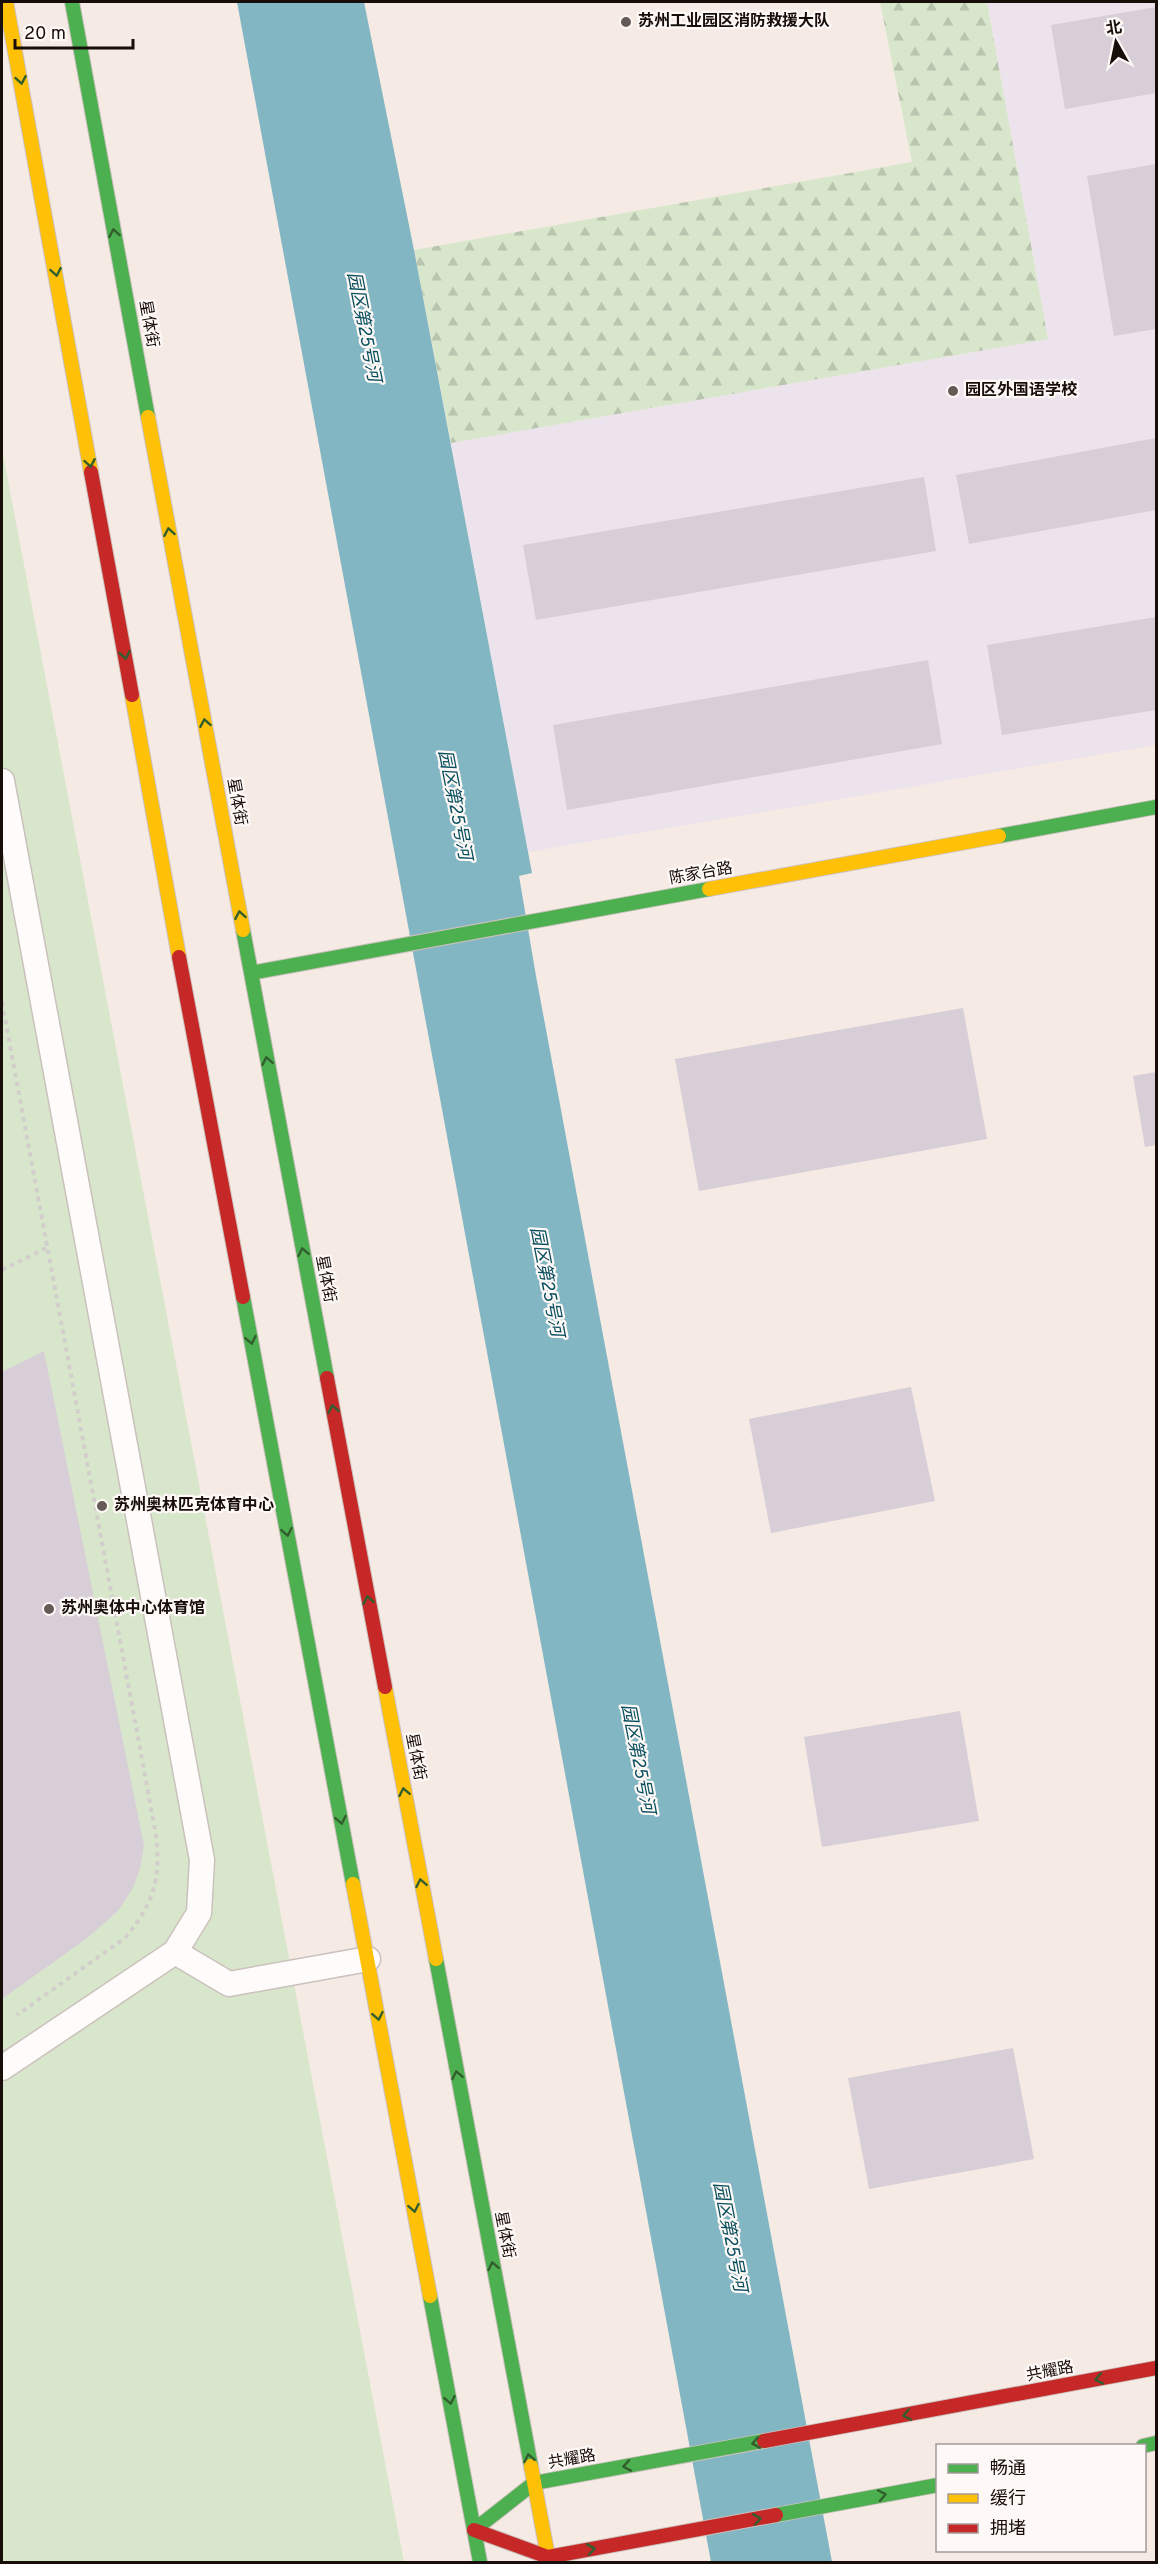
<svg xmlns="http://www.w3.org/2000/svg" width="1158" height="2564" font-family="Overpass,'Noto Sans SC',sans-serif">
	<defs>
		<pattern id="forest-firs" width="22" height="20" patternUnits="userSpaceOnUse" patternTransform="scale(1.5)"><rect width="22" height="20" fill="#d8e7cc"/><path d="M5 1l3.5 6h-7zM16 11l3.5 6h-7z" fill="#b9c5ae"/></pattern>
	</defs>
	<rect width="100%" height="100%" fill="#f5eae4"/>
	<path fill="#ede3ed" d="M987 2H1156V745L528 852 451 443 1048 339Z"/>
	<path fill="url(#forest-firs)" d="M880 2H987L1048 339 451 443 414 250 912 162Z"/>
	<path fill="#d8e7cc" d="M2 449 404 2562H2Z"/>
	<path fill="#82b6c3" d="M237 2H364L414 250 532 873 519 876 536 976 832 2562H711Z"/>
	<path fill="#d7ced7" d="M1156 7V93L1065 109 1051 25Z
		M1156 164V329L1114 336 1087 176Z
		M1156 438V510L969 544 956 475Z
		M924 477 936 551 536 620 523 545Z
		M1156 617V710L1002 735 987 645Z
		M928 660 942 744 567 810 553 725Z
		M963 1008 987 1139 699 1191 675 1059Z
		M1156 1072V1145L1145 1147 1133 1076Z
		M44 1351 144 1845 140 1869 133 1888 118 1911 86 1939 2 1999V1372Z
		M911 1387 935 1501 771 1533 749 1419Z
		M960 1711 979 1821 822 1847 804 1737Z
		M1013 2048 1034 2159 869 2189 848 2078Z"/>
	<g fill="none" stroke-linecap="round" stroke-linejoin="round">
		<defs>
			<path id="lane" d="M2 781 202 1860 199 1913 175 1952 2 2068
				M175 1952 229 1984 368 1959"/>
			<path id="fast" d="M72 2 148 417
				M999 836 1156 807
				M243 930 327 1378
				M251 973 709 889
				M243 1297 353 1884
				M436 1959 531 2466
				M430 2296 480 2562
				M1143 2446 1156 2443
				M776 2515 938 2485
				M474 2530 534 2483 764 2441"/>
			<path id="slow" d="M6 2 91 472
				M148 417 243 930
				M132 695 179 957
				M709 889 999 836
				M385 1687 436 1959
				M353 1884 430 2296
				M531 2466 549 2562"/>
			<path id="jam" d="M91 472 132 695
				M179 957 243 1297
				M327 1378 385 1687
				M764 2441 1156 2368
				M474 2530 548 2557 776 2515"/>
		</defs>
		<use href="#lane" stroke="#cbc1bc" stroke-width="27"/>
		<use href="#fast" stroke="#cbc1bc" stroke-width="16"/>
		<use href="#slow" stroke="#cbc1bc" stroke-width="16"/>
		<use href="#jam" stroke="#cbc1bc" stroke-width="16"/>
		<path stroke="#d1cecc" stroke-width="4" stroke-dasharray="4.5 4.5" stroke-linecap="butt" d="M2 1002 156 1835C161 1879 154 1903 125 1938L17 2015
			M2 1270 46 1248"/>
		<use href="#lane" stroke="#fefcfb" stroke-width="24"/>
		<use href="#fast" stroke="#4caf50" stroke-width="14"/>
		<use href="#slow" stroke="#ffc107" stroke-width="14"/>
		<use href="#jam" stroke="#c62828" stroke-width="14"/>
	</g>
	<defs><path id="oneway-chevron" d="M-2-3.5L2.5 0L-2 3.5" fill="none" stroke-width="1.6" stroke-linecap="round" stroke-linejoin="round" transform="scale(1.5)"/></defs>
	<g stroke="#325e2d">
		<use href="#oneway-chevron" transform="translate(21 80) rotate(80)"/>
		<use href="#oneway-chevron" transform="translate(114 233) rotate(-100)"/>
		<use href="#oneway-chevron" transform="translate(56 272) rotate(80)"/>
		<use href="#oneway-chevron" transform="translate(90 463) rotate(80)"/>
		<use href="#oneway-chevron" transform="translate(169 532) rotate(-100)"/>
		<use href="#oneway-chevron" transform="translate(125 655) rotate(80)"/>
		<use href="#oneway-chevron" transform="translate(205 723) rotate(-100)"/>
		<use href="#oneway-chevron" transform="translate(240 915) rotate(-100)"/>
		<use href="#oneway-chevron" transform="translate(267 1061) rotate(-101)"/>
		<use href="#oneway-chevron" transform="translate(303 1252) rotate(-101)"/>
		<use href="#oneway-chevron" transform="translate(251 1340) rotate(79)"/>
		<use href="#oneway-chevron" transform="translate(333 1409) rotate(-101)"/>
		<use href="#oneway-chevron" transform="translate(287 1532) rotate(79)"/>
		<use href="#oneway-chevron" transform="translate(368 1600) rotate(-101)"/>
		<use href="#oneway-chevron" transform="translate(404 1792) rotate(-101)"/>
		<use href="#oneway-chevron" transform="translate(341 1820) rotate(79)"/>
		<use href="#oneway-chevron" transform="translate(421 1883) rotate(-101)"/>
		<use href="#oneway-chevron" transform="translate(378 2016) rotate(79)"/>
		<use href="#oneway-chevron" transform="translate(457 2075) rotate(-101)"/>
		<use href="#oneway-chevron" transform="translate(414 2208) rotate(79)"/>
		<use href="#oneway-chevron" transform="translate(493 2266) rotate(-101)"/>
		<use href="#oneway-chevron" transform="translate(1099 2379) rotate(169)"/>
		<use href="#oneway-chevron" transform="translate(450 2400) rotate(79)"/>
		<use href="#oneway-chevron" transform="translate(907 2415) rotate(169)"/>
		<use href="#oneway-chevron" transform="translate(756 2443) rotate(170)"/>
		<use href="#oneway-chevron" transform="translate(529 2458) rotate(-101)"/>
		<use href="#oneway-chevron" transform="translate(627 2466) rotate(170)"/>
		<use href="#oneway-chevron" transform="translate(882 2495) rotate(-11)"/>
		<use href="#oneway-chevron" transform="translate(757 2519) rotate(-10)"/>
		<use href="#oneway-chevron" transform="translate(591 2549) rotate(-10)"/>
	</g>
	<g fill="#655b56" stroke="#fef8f6" stroke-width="2">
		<circle cx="626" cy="22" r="6"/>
		<circle cx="953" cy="391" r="6"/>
		<circle cx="102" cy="1506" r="6"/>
		<circle cx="49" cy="1609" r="6"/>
	</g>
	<g text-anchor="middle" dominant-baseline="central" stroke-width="4.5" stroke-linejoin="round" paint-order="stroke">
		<g font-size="16" font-weight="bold" fill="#170e0a" stroke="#fef8f6" text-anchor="start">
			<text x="638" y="22">苏州工业园区消防救援大队</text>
			<text x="965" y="391">园区外国语学校</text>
			<text x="114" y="1506">苏州奥林匹克体育中心</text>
			<text x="61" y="1609">苏州奥体中心体育馆</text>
		</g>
		<g font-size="16" fill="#170e0a" stroke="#fef8f6">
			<text transform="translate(148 324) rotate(80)">星体街</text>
			<text transform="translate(236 802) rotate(80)">星体街</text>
			<text transform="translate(701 874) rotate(-10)">陈家台路</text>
			<text transform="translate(325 1279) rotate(79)">星体街</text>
			<text transform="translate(415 1757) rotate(79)">星体街</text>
			<text transform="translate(504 2235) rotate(79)">星体街</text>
			<text transform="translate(1050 2372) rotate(-11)">共耀路</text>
			<text transform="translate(572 2460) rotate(-10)">共耀路</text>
		</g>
		<g font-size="18" font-style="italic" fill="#074e5e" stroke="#fef8f6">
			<text transform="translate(363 327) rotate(79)">园区第25号河</text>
			<text transform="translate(454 805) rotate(79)">园区第25号河</text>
			<text transform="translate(546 1282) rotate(79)">园区第25号河</text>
			<text transform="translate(637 1759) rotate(79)">园区第25号河</text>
			<text transform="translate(729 2237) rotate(79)">园区第25号河</text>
		</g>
	</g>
	<rect width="1158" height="2564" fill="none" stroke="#170e0a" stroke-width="6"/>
	<rect x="936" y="2444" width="210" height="108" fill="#fef8f6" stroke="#a29a98" stroke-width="1.5"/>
	<rect x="948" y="2464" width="30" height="9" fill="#4caf50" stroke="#a29a98" stroke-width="1.5"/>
	<text x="990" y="2474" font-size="18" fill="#170e0a">畅通</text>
	<rect x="948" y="2494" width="30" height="9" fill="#ffc107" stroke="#a29a98" stroke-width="1.5"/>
	<text x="990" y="2504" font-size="18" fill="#170e0a">缓行</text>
	<rect x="948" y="2524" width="30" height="9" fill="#c62828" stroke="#a29a98" stroke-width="1.5"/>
	<text x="990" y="2534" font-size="18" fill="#170e0a">拥堵</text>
	<g transform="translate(1116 42) rotate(351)" stroke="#fef8f6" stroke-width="4.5" paint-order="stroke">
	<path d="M0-4.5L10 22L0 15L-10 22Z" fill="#170e0a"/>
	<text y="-9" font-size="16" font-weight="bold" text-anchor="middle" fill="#170e0a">北</text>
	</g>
	<path d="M15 39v9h118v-9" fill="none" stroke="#170e0a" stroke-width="3"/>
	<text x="24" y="39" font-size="18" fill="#170e0a" stroke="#fef8f6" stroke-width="4.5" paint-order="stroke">20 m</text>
</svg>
